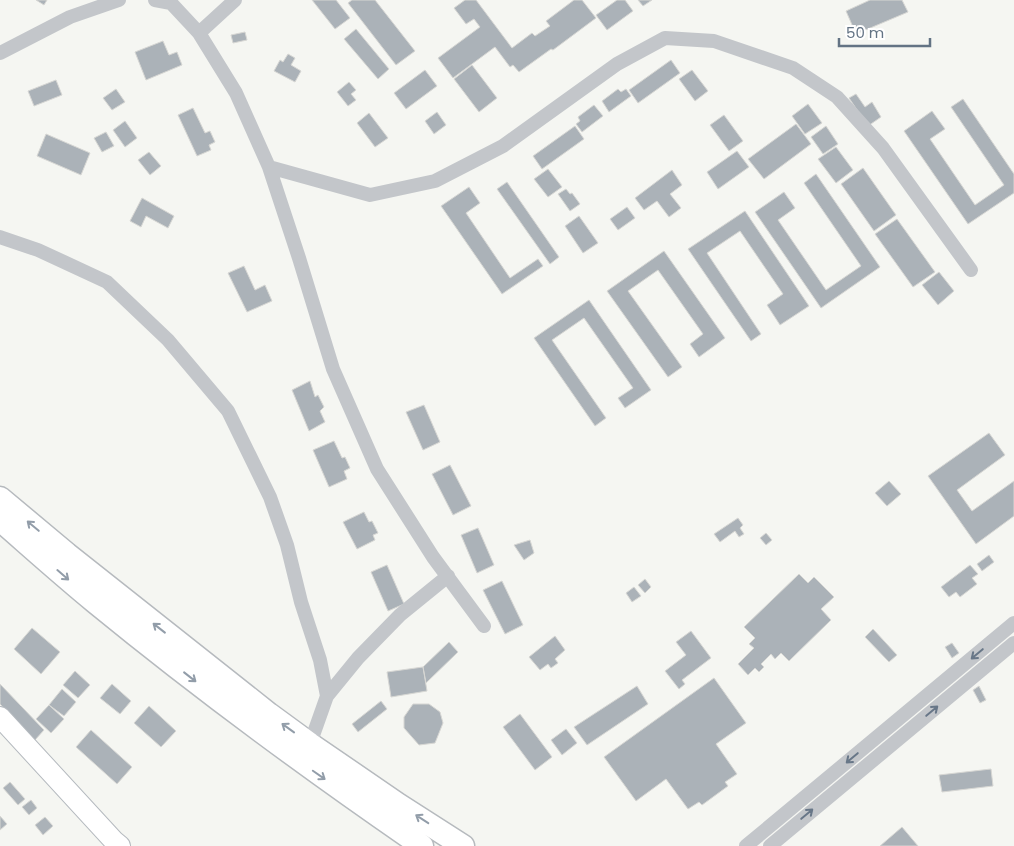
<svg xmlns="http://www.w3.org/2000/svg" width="1014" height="846" font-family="Poppins,sans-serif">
	<rect width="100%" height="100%" fill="#f5f6f2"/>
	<path fill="#abb2b8" stroke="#d7d7d4" d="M36 0H47L44 5Z
		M312 0H336L350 18 335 29Z
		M352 0H375L415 51 396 65 348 3Z
		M465 0H476L512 48 532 33 535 36 550 26 546 21 574 0H582L596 18 553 50 551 49 519 72 513 65 510 67 495 47 453 78 438 58 480 27 474 19 466 24 454 8Z
		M617 0H625L633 11 607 30 596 15Z
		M638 0H652L643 6Z
		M870 0H902L908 12 856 34 846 11Z
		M356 29 389 69 378 79 344 39Z
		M245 32 247 40 233 43 231 35Z
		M163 41 169 55 177 52 182 65 146 80 135 52Z
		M288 54 295 58 291 65 301 71 295 82 274 71 280 60 283 62Z
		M671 60 680 73 638 103 629 90Z
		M472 65 497 98 479 112 454 79Z
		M425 70 437 86 406 109 394 93Z
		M692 70 708 91 695 101 679 79Z
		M56 80 62 95 34 106 28 91Z
		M349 82 356 90 351 94 356 100 348 106 337 92Z
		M116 89 125 102 112 110 103 98Z
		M618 89 621 92 626 89 631 96 609 112 602 101Z
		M856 94 865 107 872 102 881 117 868 126 849 98Z
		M963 99 1014 174V193L968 224 904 131 932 111 945 129 930 139 975 205 1004 185 951 107Z
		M808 104 822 123 805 134 792 116Z
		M594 105 603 116 582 132 576 124 580 121 578 117Z
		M193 108 205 133 210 131 215 142 209 145 211 150 197 156 178 115Z
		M437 112 446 125 434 134 425 121Z
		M369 113 388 138 375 147 357 123Z
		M724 115 743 141 729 151 710 125Z
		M125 121 137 138 125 147 113 130Z
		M796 124 811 144 764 179 748 159Z
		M575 126 584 139 542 169 533 156Z
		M826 126 838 144 823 154 811 137Z
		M106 132 114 146 102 152 94 138Z
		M46 134 90 153 81 175 37 156Z
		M836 147 853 170 836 183 818 159Z
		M737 151 749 167 718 189 707 172Z
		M149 152 161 166 150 175 138 160Z
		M863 168 896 215 874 231 841 184Z
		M548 169 562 187 548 197 534 179Z
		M672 170 682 185 670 194 681 208 669 217 657 201 644 210 635 198Z
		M816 174 880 267 821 308 755 212 784 192 795 208 778 220 826 290 861 266 804 183Z
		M507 182 559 257 550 264 497 189Z
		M469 187 480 203 466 213 510 278 538 259 543 266 502 294 441 206Z
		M566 189 570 194 572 193 580 204 570 211 558 194Z
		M142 198 174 216 168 228 146 216 141 227 130 221Z
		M627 207 635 218 618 230 610 219Z
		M745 211 809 306 780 325 767 305 783 294 740 231 707 253 761 334 751 341 688 249Z
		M579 216 598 243 583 253 565 226Z
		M897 219 935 272 913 287 875 234Z
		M664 251 725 338 699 357 690 344 703 334 658 270 628 291 682 367 668 377 607 291Z
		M244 266 255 290 265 285 272 301 247 312 228 273Z
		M939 272 954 291 938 305 922 285Z
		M589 300 651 390 625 408 618 398 633 388 584 318 552 340 606 418 595 426 534 338Z
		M310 381 315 397 318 395 324 407 320 411 325 422 309 431 292 390Z
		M424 405 440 442 423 450 406 412Z
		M989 433 1005 455 957 490 972 511 1014 481V516L976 544 928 476Z
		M334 441 342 458 345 457 350 468 344 471 347 479 329 487 313 450Z
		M450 465 471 506 453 515 432 474Z
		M889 481 901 494 887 506 875 493Z
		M364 512 369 522 372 521 378 533 373 535 375 540 357 549 343 522Z
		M738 518 743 525 740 528 744 534 739 537 735 531 720 542 714 534Z
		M478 528 494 565 477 573 461 535Z
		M766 533 772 540 766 545 760 538Z
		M530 540 534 553 524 560 514 545Z
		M989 555 994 562 982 571 977 564Z
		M387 565 404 604 388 611 371 572Z
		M970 565 978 574 972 578 977 584 960 597 956 592 949 597 941 587Z
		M799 574 808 583 814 577 834 597 821 609 831 620 789 661 781 653 775 659 771 654 761 664 764 667 759 672 755 668 748 675 738 664 754 648 749 644 755 638 744 627Z
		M645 579 651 587 645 593 638 585Z
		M502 581 523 625 505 634 483 590Z
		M634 587 641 596 632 602 626 593Z
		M32 628 60 652 41 674 14 649Z
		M873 629 897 655 889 662 865 637Z
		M691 631 711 658 682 680 685 684 679 689 665 671 686 655 676 642Z
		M555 636 565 650 555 659 558 663 551 668 548 664 540 670 529 657Z
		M449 642 458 652 426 683 423 667Z
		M952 643 959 653 952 658 945 647Z
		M423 667 427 691 391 697 387 672Z
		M75 671 90 685 78 698 63 685Z
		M714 678 746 723 716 744 737 774 725 782 728 786 702 805 699 802 688 809 666 779 636 801 604 757Z
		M0 684 44 730 35 740 0 704Z
		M112 684 131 701 120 714 100 698Z
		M637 686 648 704 587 745 574 727Z
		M979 686 986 700 980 703 973 690Z
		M62 689 76 702 64 716 49 705Z
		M381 701 387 709 358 732 352 724Z
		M413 704H429L440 712 443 723 435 743 419 745 404 728V717Z
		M49 705 64 719 51 733 36 719Z
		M149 706 176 731 161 747 134 723Z
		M520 714 552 757 535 770 503 727Z
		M566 729 577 743 562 755 551 740Z
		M91 730 132 767 117 784 76 747Z
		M991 769 993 786 942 792 939 775Z
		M10 782 25 799 18 805 3 788Z
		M31 800 37 808 29 815 22 807Z
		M0 816 7 824 0 830Z
		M45 817 53 826 43 835 35 825Z
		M902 827 918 846H880Z"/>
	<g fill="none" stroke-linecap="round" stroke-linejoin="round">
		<defs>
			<path id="secondary" d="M0 717 114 841 120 846"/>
			<path id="primary" d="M0 498 67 554 269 714 310 744 399 805 463 846
				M0 520C31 547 62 575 95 602 200 688 310 769 422 846"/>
		</defs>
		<use href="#secondary" stroke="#b5babf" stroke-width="22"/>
		<use href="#primary" stroke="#b6babe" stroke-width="25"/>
		<path stroke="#c3c6ca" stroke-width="14" d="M155 0 171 3 199 33 236 93 269 167 299 258 333 369 377 469 433 557 484 626
			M199 33 235 0
			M0 53 70 17 119 0
			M269 167 370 195 435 181 503 146 617 64 665 38 714 41 793 68 837 97 883 148 971 270
			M0 237 38 250 107 282 168 340 228 411 270 497 287 545 301 602 320 660 327 696 310 744
			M327 696 358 658 400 615 448 576
			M746 846 1014 623
			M770 846 1014 643"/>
		<use href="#secondary" stroke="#fff" stroke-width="20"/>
		<use href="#primary" stroke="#fff" stroke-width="22"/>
	</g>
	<defs><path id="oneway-shaft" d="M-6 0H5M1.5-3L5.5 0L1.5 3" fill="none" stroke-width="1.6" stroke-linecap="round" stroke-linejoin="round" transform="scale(1.25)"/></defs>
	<g stroke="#929da9">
		<use href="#oneway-shaft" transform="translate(33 526) rotate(-140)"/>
		<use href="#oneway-shaft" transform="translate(63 575) rotate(41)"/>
		<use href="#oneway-shaft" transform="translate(159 628) rotate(-142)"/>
		<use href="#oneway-shaft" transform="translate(190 677) rotate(38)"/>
		<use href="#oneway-shaft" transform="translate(288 728) rotate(-144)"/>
		<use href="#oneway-shaft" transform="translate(319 775) rotate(35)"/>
		<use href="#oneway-shaft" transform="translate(422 819) rotate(-147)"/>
	</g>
	<g stroke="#687788">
		<use href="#oneway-shaft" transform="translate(977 654) rotate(140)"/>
		<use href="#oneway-shaft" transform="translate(932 711) rotate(-40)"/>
		<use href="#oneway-shaft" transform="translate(852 758) rotate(140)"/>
		<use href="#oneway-shaft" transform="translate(807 814) rotate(-40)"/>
	</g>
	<path d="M839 38v8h91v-8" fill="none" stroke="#637384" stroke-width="2.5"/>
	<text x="846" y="38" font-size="15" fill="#637384" stroke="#ffffff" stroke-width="4" paint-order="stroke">50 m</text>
</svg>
